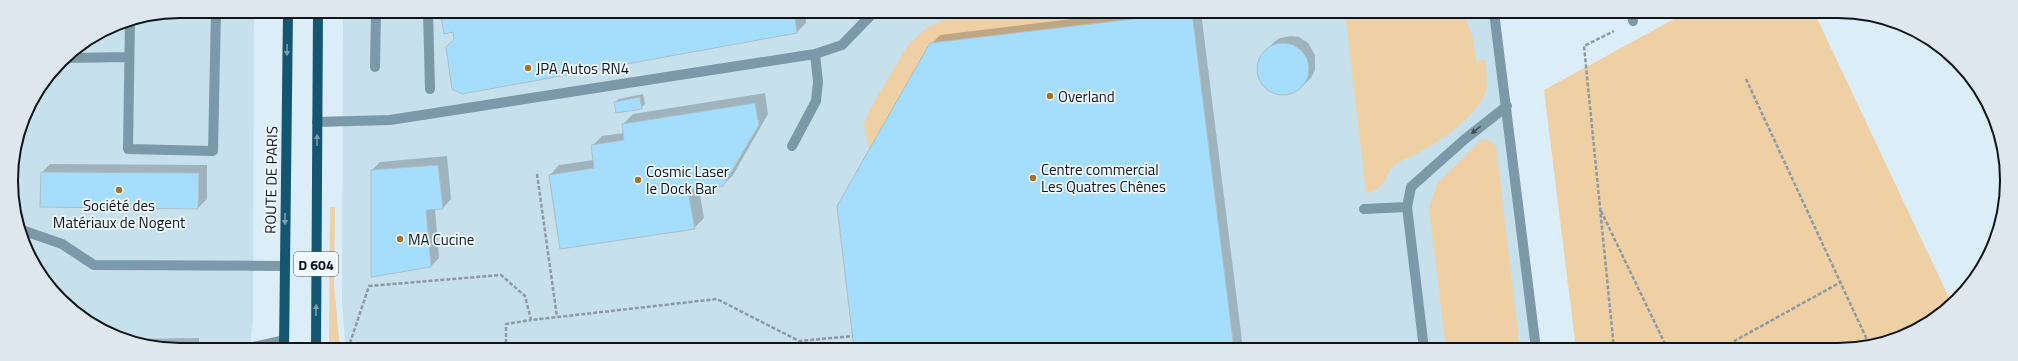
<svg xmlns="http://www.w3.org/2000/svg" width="2018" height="361" font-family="'Titillium Web',sans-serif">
	<rect width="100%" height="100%" fill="#dbedf7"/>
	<path fill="#c6e0ec" d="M181 11H254L253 317 250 349H159L105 332 53 292 20 235 11 170 24 115 61 60 116 24Z
		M343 11 1494 12 1536 349H346L342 306Z"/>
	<path fill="#efd0a4" d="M998 12H1188L930 43 869 150 864 124 870 109 907 47 917 36 930 26 942 21Z
		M1192 12H1232L1192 16Z
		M1345 12H1462L1472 33 1476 61 1485 60C1486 69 1489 79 1487 87 1481 114 1442 140 1420 152 1412 157 1402 159 1395 165 1383 176 1387 190 1366 193Z
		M1687 12H1814L1952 304 1912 333 1849 350 1576 349 1544 90Z
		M1487 139 1496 146 1520 349H1446L1429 208 1437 184 1481 140Z
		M330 207H335L334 285 340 349H329Z"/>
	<path fill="#0003" d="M447 11 805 12 806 23 797 32 455 39 454 31 442 17Z
		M1129 12H1201L1243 349H855L838 206 931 44 940 35Z
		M1291 36 1299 37 1308 43 1315 55V70L1311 78 1297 91 1285 94 1273 92 1266 87 1260 78 1258 66 1262 55 1274 42 1280 38Z
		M765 93 768 114 733 175 723 185 699 189 704 218 694 228 550 175 559 165 594 160 592 146 602 136 624 133 623 124 633 114Z
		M643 94 645 104 641 108 615 102 619 99Z
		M447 156 451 199 443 208 435 209 439 258 430 267 372 170 380 162Z
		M50 164 207 165V199L198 208 41 206 42 172Z
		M199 338V349H159L126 339Z"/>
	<path fill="#a4defc" stroke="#adbec7" d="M450 11 794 12 797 33 462 94 452 89 446 47 454 39 453 32 444 34 441 16 451 14Z
		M1192 12 1234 349H854L837 206 930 43Z
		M1257 69a26 26 0 1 1 52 0a26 26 0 1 1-52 0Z
		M640 97 642 109 616 113 614 102Z
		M755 103 759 125 723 186 688 191 695 229 560 249 549 175 594 168 591 145 624 140 622 124Z
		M438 165 443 209 426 210 431 267 371 277V170Z
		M41 172 199 173 198 209 40 207Z
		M190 347V349L155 348Z"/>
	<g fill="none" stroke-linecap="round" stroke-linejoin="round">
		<path stroke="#8d9aa2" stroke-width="2.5" stroke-dasharray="4 2" stroke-linecap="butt" d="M1746 79 1869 344
			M537 174 557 317
			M1601 211 1668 350
			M348 349 369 286 501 275 525 296 531 320 717 299 799 341 853 336
			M506 349V324L531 320
			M1614 349 1584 46 1614 31
			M1718 350 1841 282"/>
		<path stroke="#7b99a8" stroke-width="10" d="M428 11 430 89
			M130 21 128 149 213 151 216 11
			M65 58 129 57
			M375 67 376 11
			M317 122 390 120 815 54 842 45 874 12
			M792 146 816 101 818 82 815 54
			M1407 207 1411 187 1465 139 1507 106
			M1364 209 1407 207 1424 349
			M19 229 62 244 94 265 285 266
			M245 349 284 340"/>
		<path stroke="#7b99a8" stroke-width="10" d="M1494 12 1536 349
			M1631 12 1633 21"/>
		<path stroke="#145570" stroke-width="10" d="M284 349 288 11
			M316 349 318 11"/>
	</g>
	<defs><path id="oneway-solid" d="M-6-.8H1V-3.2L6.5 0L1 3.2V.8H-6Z"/></defs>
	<g fill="#779fb0">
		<use href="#oneway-solid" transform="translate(287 50) rotate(91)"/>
		<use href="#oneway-solid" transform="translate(317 140) rotate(-90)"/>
		<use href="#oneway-solid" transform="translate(285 219) rotate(90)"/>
		<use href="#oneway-solid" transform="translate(316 310) rotate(-89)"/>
	</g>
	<use fill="#405059" href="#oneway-solid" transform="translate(1476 130) rotate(141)"/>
	<g fill="#a37427" stroke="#eff9ff" stroke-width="1.5">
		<circle cx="528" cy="68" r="4"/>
		<circle cx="1050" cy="96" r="4"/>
		<circle cx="1033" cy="178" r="4"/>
		<circle cx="638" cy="180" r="4"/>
		<circle cx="119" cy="190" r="4"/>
		<circle cx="400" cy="239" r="4"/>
	</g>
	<g text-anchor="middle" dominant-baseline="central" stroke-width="3.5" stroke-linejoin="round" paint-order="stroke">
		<rect fill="#eff9ff" stroke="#52595e" stroke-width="1" x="294" y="252" width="44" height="24" rx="3"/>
		<g font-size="14" font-weight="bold" fill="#0f1519">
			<text x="316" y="264">D 604</text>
		</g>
		<g font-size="15" fill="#0f1519" stroke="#eff9ff" text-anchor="start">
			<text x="536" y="68">JPA Autos RN4</text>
			<text x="1058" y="96">Overland</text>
			<text x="1041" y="169">Centre commercial<tspan x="1041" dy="17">Les Quatres Chênes</tspan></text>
			<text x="646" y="171">Cosmic Laser<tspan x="646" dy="17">le Dock Bar</tspan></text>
			<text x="119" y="205" text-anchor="middle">Société des<tspan x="119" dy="17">Matériaux de Nogent</tspan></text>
			<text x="408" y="239">MA Cucine</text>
		</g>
		<g font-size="15" fill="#0f1519" stroke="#eff9ff">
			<text transform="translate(271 180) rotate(-89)">ROUTE DE PARIS</text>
		</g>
	</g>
	<path d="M0 0H2018V361H0ZM180 18H1838A162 162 0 0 1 2000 180V181A162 162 0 0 1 1838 343H180A162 162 0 0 1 18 181V180A162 162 0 0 1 180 18Z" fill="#dde7ed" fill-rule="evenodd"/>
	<path fill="none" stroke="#0f1519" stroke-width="2" d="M180 18H1838A162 162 0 0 1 2000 180V181A162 162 0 0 1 1838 343H180A162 162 0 0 1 18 181V180A162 162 0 0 1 180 18Z"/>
</svg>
